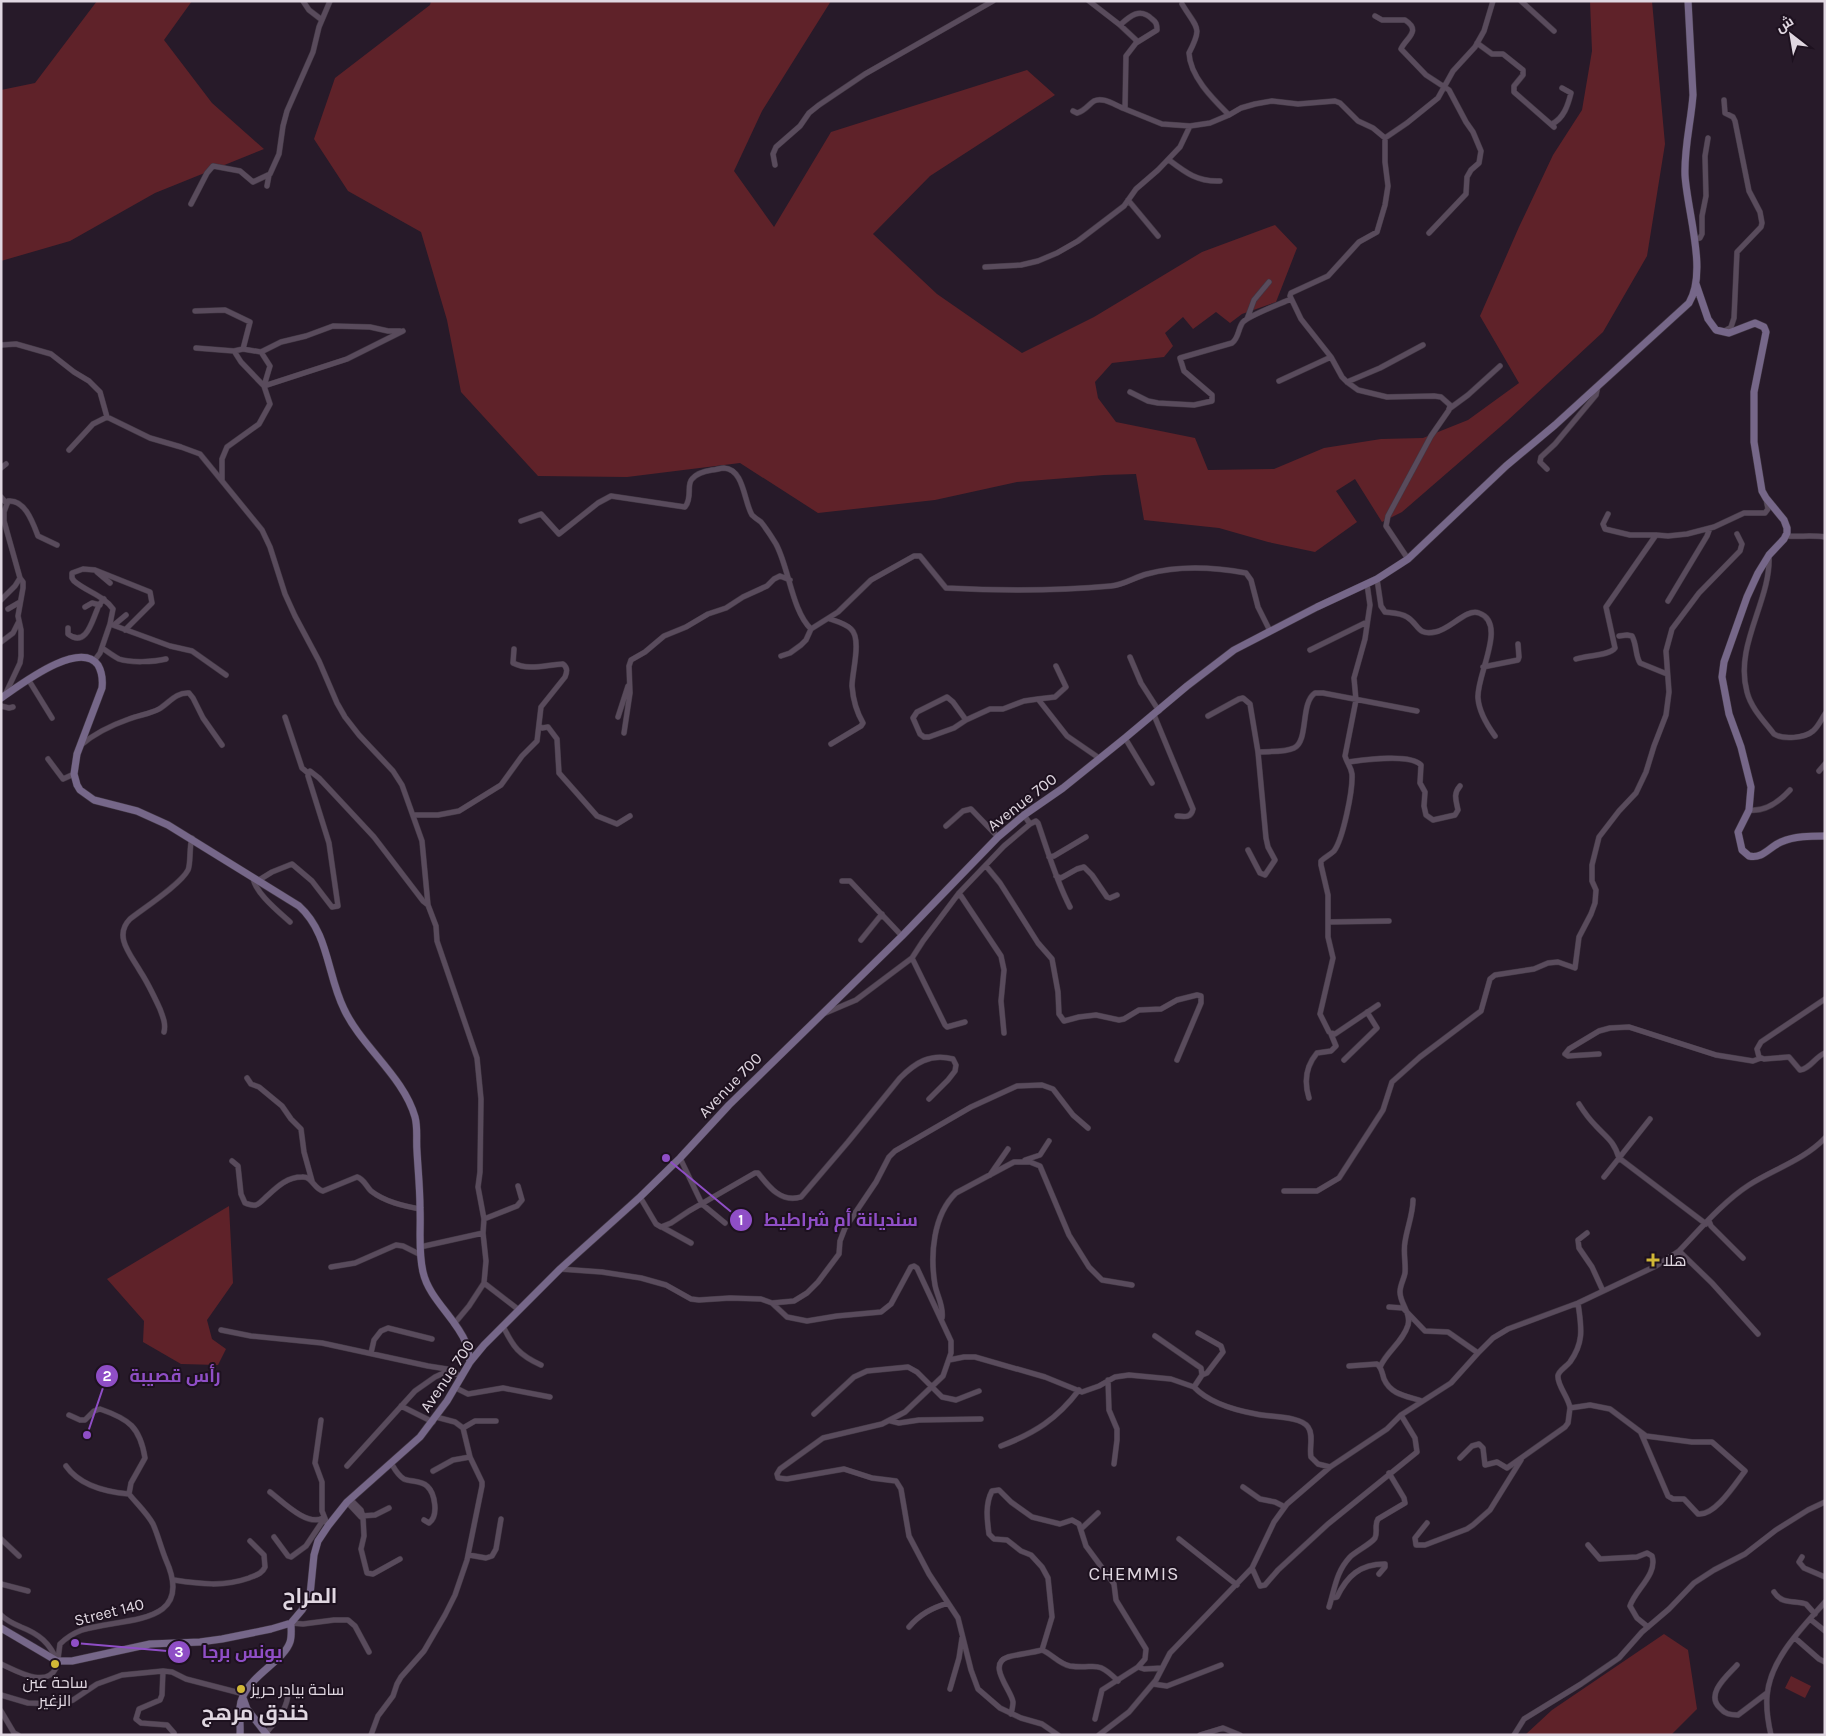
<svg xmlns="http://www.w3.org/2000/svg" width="1826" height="1736" font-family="Karla,Cairo,sans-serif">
	<rect width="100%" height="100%" fill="#271a29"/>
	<path fill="#5f2229" d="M97 1H192L164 40 212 103 264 149 155 193 70 241 1 261V90L35 83Z
		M431 1H831L762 111 734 171 774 227 831 132 1027 70 1055 95 930 176 873 234 937 294 1022 353 1094 317 1202 252 1275 225 1297 248 1276 302 1242 314 1230 323 1216 312 1193 329 1183 317 1165 333 1173 346 1164 357 1112 363 1095 382 1098 398 1116 422 1195 438 1208 470 1274 469 1324 448 1381 439 1423 438 1468 420 1519 383 1480 316 1519 227 1553 155 1582 110 1592 51 1590 1H1652L1665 144 1647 256 1603 332 1507 421 1402 512 1382 522 1355 479 1336 491 1357 522 1315 552 1268 542 1219 528 1144 520 1136 474 1104 475 1017 482 935 500 818 513 740 463 627 477 538 476 461 392 447 320 421 232 348 191 314 139 335 78 430 5Z
		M229 1206 233 1283 207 1320 212 1339 226 1349 218 1365 181 1364 143 1342 144 1321 107 1279Z
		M1664 1634 1688 1650 1697 1709 1671 1735H1525L1552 1710Z
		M1791 1676 1811 1686 1805 1698 1785 1688Z"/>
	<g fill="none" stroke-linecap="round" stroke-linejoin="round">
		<defs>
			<path id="street" d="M303 1 309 10 322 20
				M1089 1 1120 25 1136 40V43L1126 56 1125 109 1162 124 1190 126 1210 123 1229 115 1241 108 1255 104 1272 101 1298 104 1335 101 1340 103 1358 121 1373 128 1385 138 1407 123 1438 98 1453 71 1475 47 1484 31 1493 1
				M1521 1 1554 31
				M1182 4C1197 29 1203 26 1189 53 1190 77 1214 100 1229 115
				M1375 16 1382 20H1405C1422 31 1406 38 1401 49L1426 75 1449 90 1466 122 1473 132 1481 151 1479 163 1471 170 1467 177 1466 194 1429 233
				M1120 25C1130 16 1140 7 1152 19 1156 22 1157 24 1157 30L1136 43
				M1477 43 1492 54H1503L1523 70V75L1514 86V92L1554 127
				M1073 111 1077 113C1085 111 1088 105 1094 101 1103 96 1116 106 1125 109
				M1552 124C1564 118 1568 105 1571 93L1562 88
				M1385 138V162L1388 186 1385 205 1377 232 1359 242 1328 276 1291 293 1290 296 1301 319 1331 357 1342 377 1347 382 1358 390 1387 397 1434 396 1441 397 1450 405 1449 410 1431 436 1388 516 1386 526 1408 559
				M1169 160C1186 173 1198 182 1220 181
				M775 165 773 154 776 147 800 126 809 113 819 105 865 74 993 1
				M267 186 269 175
				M1128 200 1158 236
				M191 204 207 173 213 166 240 171 253 182 270 174 279 154 283 126 287 111 313 52 319 27 330 1
				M1694 239 1700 238 1702 234V216L1706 196 1705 156 1708 138
				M985 267 1021 265 1038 261 1057 253 1078 241 1124 206 1136 189 1158 170 1180 147 1190 126
				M195 311 225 310 250 322 243 349
				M1247 319 1254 300 1269 282
				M1723 332 1731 327 1734 318 1737 252 1761 227 1762 223 1760 212 1749 191 1735 121 1733 117 1725 113 1724 100
				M1 345 16 344 51 354 74 372 89 381 100 392 107 417 150 438 181 447 200 454 262 530 270 547 285 594 295 616 319 661 337 703 345 717 359 735 393 771 402 785 422 841 428 905 436 926 437 941 477 1058 481 1099 480 1172 478 1187 484 1219 483 1233 486 1261 484 1283 469 1306 454 1324
				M196 348 234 351
				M261 352 281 342 306 336 333 326 370 327 388 331H400
				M1279 381 1331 357
				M1347 382 1380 368 1423 345
				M264 386 347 359 403 331
				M1130 392 1148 401 1158 403 1194 405 1212 401V395L1184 371 1180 358 1232 343C1239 338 1238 328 1243 322 1250 315 1280 304 1291 299
				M1449 409 1468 395 1500 366
				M69 450 93 424 107 417
				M1 468 6 464
				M1547 469 1540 462 1541 457 1555 444 1596 395 1598 386
				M222 480V459L227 447 259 424 270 404 264 386 241 362 234 351 243 349 261 352 270 366 264 386
				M1 497 7 504
				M1608 514 1603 524 1605 529 1630 535H1656
				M521 521 541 514 559 534 598 503 611 496 685 507C693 497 686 485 692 479 697 473 705 471 712 470 716 470 720 468 724 468 744 469 744 502 752 515 755 518 758 520 761 522 765 527 773 539 776 544 789 568 792 611 811 629
				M1787 536C1800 537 1812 535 1825 537
				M1769 556C1771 601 1734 645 1747 692 1751 708 1764 721 1774 734 1783 740 1805 738 1813 731 1818 727 1821 720 1825 714
				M97 572 110 583
				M1377 579 1381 606 1385 612C1393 613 1401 613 1407 617 1419 624 1417 636 1435 632 1450 630 1466 608 1479 613 1508 623 1476 676 1478 698 1479 712 1487 725 1495 736
				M1367 584 1370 605 1365 639 1354 678 1356 700 1345 756C1347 763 1351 767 1352 774 1353 790 1343 839 1334 851 1330 855 1325 857 1321 861V865L1328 895V937L1333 958 1320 1014 1329 1032 1335 1034 1378 1005
				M1 600 15 586 20 578
				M1668 601 1707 536 1710 528
				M85 607 92 603 100 605
				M8 609 20 602
				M830 619C836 621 846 624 851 629 862 639 852 672 852 686 853 699 856 711 863 723L861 726 831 744
				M110 624 113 609C103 595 87 592 74 581L72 578V573L83 569 95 570 150 592 152 603 125 630
				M114 625 126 615
				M68 628V634C86 648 92 621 97 610 98 606 101 602 104 599
				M1619 636 1627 635 1632 636C1637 645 1635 655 1640 663L1667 674
				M1 642 13 633 18 623
				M102 648C107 651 113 656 119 659 130 663 154 662 166 659
				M1310 650 1367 622
				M781 656 790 653 801 645 806 640 811 629 838 612 871 580 914 556H920L946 588C1001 591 1056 591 1111 586 1124 585 1135 577 1147 574 1180 565 1213 567 1246 573L1251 580 1258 607 1270 631
				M1130 657 1141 683 1159 711
				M1576 659C1587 655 1609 656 1615 648L1606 607 1656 535 1668 536 1687 534 1714 527 1744 513H1765L1768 509 1766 499
				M94 661 100 653 110 624 170 646 192 651 226 675
				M1483 667 1518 660 1519 657 1518 644
				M28 679 52 718
				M5 695 20 663 21 656V630L18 616 23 588V582L20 578 4 521V512L8 501C25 499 33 523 38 536L57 545
				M1038 699 1055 697 1066 687 1056 666
				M1 706 9 708 13 707
				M1154 715 1193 809C1191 818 1185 817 1177 816
				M1208 716 1239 699 1243 698 1250 704 1258 752 1266 838 1268 847 1275 860 1265 875 1260 873 1248 850
				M285 717 302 768 308 773
				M618 717 628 686
				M966 720 953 702 947 697 917 712 913 718 920 734 924 737H929L954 728 966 720 990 709H1003L1024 701 1038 699 1067 736 1099 758
				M539 726 542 728 548 727 557 739 559 773 597 816 617 824 630 816
				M624 733 630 693 629 666 631 660 645 652 664 636 686 627 708 614 726 608 743 597 767 586 774 579 780 576 790 580
				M1125 738 1152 783
				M81 745C95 733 112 725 129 719 139 715 150 714 159 709 169 703 176 692 189 693L193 698 203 718 222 745
				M1258 752C1268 751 1284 753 1294 748 1309 741 1300 703 1315 693H1323L1417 711
				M48 759 63 779 74 774
				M1348 762C1363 760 1410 753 1421 765L1420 783 1425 792 1424 806 1426 815 1433 820 1455 815 1458 810C1456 800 1453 794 1460 786
				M1819 771 1825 764
				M1749 810C1765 812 1779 802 1790 790
				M414 815H438L459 811 501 785 522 756 537 741 541 707 565 677C567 672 568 668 563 664 545 665 529 671 513 663L514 649
				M1030 824 1036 821 1038 823C1048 852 1056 880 1070 907
				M946 826 963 811 971 809 998 837
				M1049 857 1054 856 1086 837
				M986 866 1000 883 1038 943 1052 959 1058 992 1059 1014 1064 1021 1079 1017 1096 1015 1119 1020 1124 1019 1139 1010 1161 1009 1177 1000 1197 995 1201 996V1003L1177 1060
				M1056 876 1061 878 1077 869 1084 867 1092 875 1107 897 1110 898 1117 895
				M253 877C254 892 279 912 290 922
				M259 880 272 872 292 864 312 881 332 907 338 906 329 843 308 776V773L310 771 319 778 374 837 423 901 428 905
				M842 881H850L902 936
				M959 893 1001 956 1004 970 1001 1001 1004 1033
				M1329 922 1389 921
				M861 940 882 914
				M912 958 945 1025 947 1027 965 1022
				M1825 999 1761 1042 1757 1049 1759 1057 1764 1059 1789 1057 1800 1070C1810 1069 1815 1057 1825 1053
				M823 1014 856 1000 912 958 923 941 959 893 1004 846 1030 824 1024 815
				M164 1032C166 1024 163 1017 160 1009 154 996 148 983 140 971 131 955 113 936 130 919 144 908 181 884 188 870 191 864 189 847 192 838
				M1599 1054 1568 1056 1565 1054 1569 1049 1599 1031 1610 1028 1629 1027 1716 1055 1753 1061 1761 1058
				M1344 1060 1377 1028 1367 1012
				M247 1078 251 1084 259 1087 282 1106 291 1119 301 1129 304 1152 312 1181
				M1309 1098C1304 1082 1306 1066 1317 1053L1331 1051 1336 1046 1331 1034
				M1579 1104C1584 1112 1590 1120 1596 1126 1607 1138 1614 1141 1619 1158L1706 1224
				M680 1158 702 1204 725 1223
				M1025 1160 1040 1155 1049 1141
				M232 1161 238 1166 241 1194 245 1203C248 1204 252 1206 256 1205 259 1204 263 1200 265 1198 276 1188 286 1177 302 1177 312 1176 314 1189 323 1191L357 1177C364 1179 366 1186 371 1191 385 1202 404 1206 420 1209
				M990 1175 1008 1149
				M1604 1177 1650 1119
				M1284 1191H1317L1339 1178 1383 1110 1392 1082 1420 1057 1481 1011 1490 979 1495 975 1534 969 1548 963 1558 962 1575 968 1579 937 1591 914 1595 903 1596 890 1592 881V865L1599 837 1619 811 1636 793 1646 772 1654 746 1666 715 1669 692 1666 651 1672 629 1699 593 1740 551 1742 544 1737 534
				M640 1197 656 1224 661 1227 671 1223 689 1211 755 1173H758C769 1187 781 1203 801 1197L848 1142 900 1078C915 1063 930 1053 953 1059L956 1065 955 1071 948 1080 929 1099
				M484 1219 517 1206 522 1200 518 1186
				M1709 1221 1711 1226 1743 1258
				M662 1227 691 1243
				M1587 1233 1578 1240 1579 1248 1592 1267 1603 1291
				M420 1247 483 1233
				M1679 1251 1712 1283 1758 1334
				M331 1267 355 1263 396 1245 403 1246 421 1255
				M560 1269 602 1272 641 1278 666 1285 691 1299 699 1300 730 1298 761 1299 772 1303 787 1317 807 1321 837 1316 881 1312 891 1304 911 1267 914 1266 917 1268 951 1341V1353L943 1376 905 1412 882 1424 823 1438 780 1469 777 1474 778 1478 787 1479 844 1469 872 1478 896 1481 901 1489 909 1536 929 1574 958 1618 971 1670 978 1689 1000 1708 1021 1718 1042 1724 1058 1735
				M484 1283 519 1310
				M772 1303 794 1301 807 1293 818 1282 839 1254 840 1241 845 1228 876 1182 889 1157 895 1151 971 1107 1017 1086 1042 1085 1053 1089 1073 1115 1088 1128
				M1389 1307 1403 1308 1425 1331 1448 1332 1478 1353
				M942 1318C944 1306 937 1296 935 1285 930 1255 933 1215 956 1193L1014 1162H1030L1040 1166 1069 1235 1089 1267 1102 1280 1132 1285
				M503 1326C513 1347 519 1355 541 1365
				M221 1330 251 1336 322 1343 428 1366 447 1369 462 1377
				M1198 1333 1221 1346 1223 1352 1207 1373 1202 1375
				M1155 1336 1201 1368 1202 1375 1194 1387C1209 1403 1234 1410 1256 1414 1269 1417 1301 1416 1308 1427 1314 1435 1309 1448 1311 1457L1318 1464 1330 1467 1387 1429 1401 1415 1451 1383 1478 1353 1493 1338 1508 1329 1578 1303 1656 1266 1679 1251C1700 1229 1724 1201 1749 1185 1774 1169 1804 1160 1825 1138
				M371 1353 374 1340 381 1331 388 1328 432 1339
				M949 1360 964 1357H975L1045 1377 1082 1392 1099 1386 1115 1377 1129 1375 1171 1379 1194 1387
				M1349 1366 1377 1364C1382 1368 1382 1373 1384 1379 1391 1395 1407 1396 1422 1401
				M1380 1367C1387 1351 1403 1342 1408 1325 1411 1312 1400 1304 1400 1292 1400 1285 1404 1279 1405 1273 1406 1263 1403 1252 1405 1242 1407 1228 1413 1214 1413 1200
				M1108 1380 1109 1410 1117 1429V1440L1114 1464
				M456 1388 468 1394 503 1388 550 1397
				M401 1406 433 1422
				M1570 1408C1569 1398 1557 1385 1558 1376 1558 1371 1566 1367 1570 1362 1585 1341 1581 1326 1578 1303
				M814 1414 854 1377 867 1371 908 1367 917 1372 942 1397 956 1400 979 1391
				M69 1415 80 1420H85L94 1411 100 1409C129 1419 140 1427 145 1458L131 1483 129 1494
				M321 1420 315 1463 322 1482V1511L328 1526
				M891 1421 899 1423 919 1420 981 1419
				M463 1428 475 1421H496
				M1001 1446C1035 1433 1057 1419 1079 1390
				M1460 1458 1472 1446 1479 1444 1483 1448 1485 1465 1497 1462 1507 1468 1565 1427 1568 1423 1570 1408 1590 1405 1610 1409 1646 1436 1692 1442H1712L1745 1471C1735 1484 1715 1516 1698 1514L1684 1499H1673L1668 1496 1641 1433
				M391 1463C394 1468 398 1476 404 1479 411 1482 421 1480 427 1486 435 1493 439 1516 429 1523L424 1520
				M347 1466 415 1391 435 1377 450 1370
				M433 1471 453 1460 470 1457
				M1243 1487 1260 1499 1275 1502 1285 1507
				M270 1492C282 1501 307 1527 323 1518
				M350 1499 361 1510 363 1517 364 1536 361 1549 367 1573 373 1574 400 1559
				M347 1502 361 1517
				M361 1516 375 1515 389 1508
				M1427 1523 1415 1538 1416 1545H1425L1467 1529 1473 1525 1490 1510 1521 1460
				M1082 1528 1098 1513
				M274 1537 288 1556 291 1557 306 1546 324 1519
				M1 1539 19 1556
				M1179 1539 1237 1585
				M1588 1545 1600 1559 1637 1557 1647 1553 1652 1556C1658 1574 1635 1590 1630 1606L1637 1618 1648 1627
				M469 1555 486 1558 492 1556 496 1549 501 1519
				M1802 1557 1799 1562 1804 1568 1825 1577
				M1252 1568 1260 1586 1265 1585 1278 1570 1328 1524 1417 1452 1415 1438 1401 1415
				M174 1580C200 1584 224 1587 249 1578 256 1575 262 1574 265 1567L264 1555 250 1541
				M1 1584 28 1591
				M1774 1592C1782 1605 1794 1600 1806 1604L1815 1614
				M1332 1598 1337 1597C1347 1576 1360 1564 1385 1564V1567L1379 1574
				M1329 1607C1335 1588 1336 1572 1350 1557 1356 1551 1371 1544 1375 1538 1378 1532 1374 1525 1378 1519L1405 1503 1404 1498 1389 1473
				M1 1615C7 1621 14 1624 21 1627 39 1634 50 1643 57 1661
				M1810 1619 1825 1631
				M291 1623 303 1624 334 1620H348L355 1626 369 1652
				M909 1627C920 1614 932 1608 948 1603
				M1795 1638 1819 1659 1825 1662
				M1042 1650C1052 1654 1059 1664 1070 1666 1096 1670 1095 1658 1118 1681
				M1 1664C15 1670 46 1689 56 1668 58 1663 59 1650 60 1644 67 1637 74 1633 82 1630 123 1617 196 1627 166 1560 161 1548 158 1535 153 1524 147 1513 137 1504 129 1494 106 1492 80 1486 66 1466
				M1737 1665C1727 1676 1705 1694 1720 1708 1725 1714 1730 1715 1738 1715L1767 1693
				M163 1671 162 1695 160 1700 139 1709 136 1719 141 1723 167 1725 174 1733
				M1153 1684 1167 1686 1221 1665
				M950 1689 959 1658 962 1638
				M1 1695 28 1703 59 1704 73 1700 97 1684 122 1675 163 1671 172 1672 186 1679 244 1694
				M1 1711 14 1733 18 1735
				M1011 1714C1012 1710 1013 1705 1013 1702 1012 1691 986 1664 1008 1657 1019 1654 1031 1653 1042 1650L1052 1617 1048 1578 1042 1567 1031 1555 1021 1551 1007 1540 994 1539 989 1534C987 1520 985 1504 992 1491L999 1490 1011 1502 1032 1517 1060 1524 1072 1520 1079 1524 1086 1546 1114 1584 1116 1600 1146 1649 1145 1659 1138 1667
				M1095 1719 1102 1690 1138 1667 1144 1669 1162 1668
				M266 1733C276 1721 289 1708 288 1690
				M371 1735 378 1716 393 1696 397 1684 401 1677 424 1651 445 1615 455 1595 467 1560 482 1486V1482L470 1457 463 1428 455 1422 436 1417
				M1099 1735 1129 1712 1156 1680 1170 1653 1252 1568 1274 1522 1287 1504 1330 1467
				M1200 1735 1223 1728 1240 1735
				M1514 1735 1524 1719 1581 1684 1619 1658 1642 1632 1669 1609 1694 1583 1714 1570 1745 1554 1776 1530 1808 1510 1825 1502
				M1771 1735C1768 1722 1766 1709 1767 1696 1770 1659 1802 1628 1825 1602"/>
			<path id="secondary" d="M1696 284 1708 319 1716 330 1729 333 1755 323 1764 327 1766 332 1754 392V442L1762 491 1766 498 1784 520 1787 528V533L1784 539 1769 555 1758 573 1747 597 1724 662 1722 677 1729 714 1741 747 1751 787 1749 810 1738 832 1742 850 1749 856C1763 859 1769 847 1781 842 1795 836 1810 836 1825 836
				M1 698C19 686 79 639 98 665 102 672 103 679 102 688L77 754 74 774 77 785 80 790 94 800 137 811 168 825 299 906C329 933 327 975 344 1009 361 1046 404 1077 415 1117 418 1128 416 1139 417 1151 418 1170 420 1189 420 1208 421 1229 418 1251 423 1272 429 1299 456 1318 466 1343 468 1349 469 1356 470 1362
				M1 1628 57 1661H72L150 1644 200 1642 222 1639 271 1629 291 1623 302 1610 310 1595 314 1555 318 1541 328 1526 347 1502 420 1437 447 1401 470 1362 484 1345 560 1269 640 1197 680 1158 729 1105 902 936 998 837 1024 815 1063 788 1125 738 1187 686 1234 650 1317 607 1377 579 1408 559 1506 466 1555 425 1689 303C1708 272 1687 211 1685 175 1684 148 1691 122 1693 95L1688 1
				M243 1698 247 1709 267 1735
				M240 1735C241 1722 237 1708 243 1696 253 1674 284 1660 290 1642 292 1636 291 1629 291 1623"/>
		</defs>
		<use href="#street" stroke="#413743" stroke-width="6"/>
		<use href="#secondary" stroke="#413743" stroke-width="8"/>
		<use href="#street" stroke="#594b5c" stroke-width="5"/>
		<use href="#secondary" stroke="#766789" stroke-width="7"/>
	</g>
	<g fill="#d1b736" stroke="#1d111f" stroke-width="2">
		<path d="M1650.5 1252.5h5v5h5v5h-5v5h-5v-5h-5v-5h5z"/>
		<circle cx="55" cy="1664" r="5"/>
		<circle cx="241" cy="1689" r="5"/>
	</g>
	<g text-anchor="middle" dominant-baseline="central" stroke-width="4" stroke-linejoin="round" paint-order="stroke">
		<g font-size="16" fill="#e0d7e1" stroke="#1d111f">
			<text transform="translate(1022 802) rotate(-38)">Avenue 700</text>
			<text transform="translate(730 1085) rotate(-46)">Avenue 700</text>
			<text transform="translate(447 1376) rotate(-56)">Avenue 700</text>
			<text transform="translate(109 1612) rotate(-14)">Street 140</text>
		</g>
		<g font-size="16" fill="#e0d7e1" stroke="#1d111f" text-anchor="start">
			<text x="1663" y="1260">هلا</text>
			<text x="55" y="1682" text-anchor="middle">ساحة عين<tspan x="55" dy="18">الزغير</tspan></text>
			<text x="251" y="1689">ساحة بيادر حريز</text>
		</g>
		<g font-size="19" letter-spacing="1" fill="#e0d7e1" stroke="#1d111f">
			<text x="1134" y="1574">CHEMMIS</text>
		</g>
		<g font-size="21" font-weight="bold" fill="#e0d7e1" stroke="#1d111f">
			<text x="310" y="1596">المراح</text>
			<text x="255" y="1713">خندق مرهج</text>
		</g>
	</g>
	<path fill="none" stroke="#8f4ec6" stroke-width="2" d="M666 1158L741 1220M87 1435L107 1376M75 1643L179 1652"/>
	<g fill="#8f4ec6" stroke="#1d111f" stroke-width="2">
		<circle cx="666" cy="1158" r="5"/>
		<circle cx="87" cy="1435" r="5"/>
		<circle cx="75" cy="1643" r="5"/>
		<circle cx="741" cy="1220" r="12"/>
		<circle cx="107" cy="1376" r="12"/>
		<circle cx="179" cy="1652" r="12"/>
	</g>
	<g font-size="15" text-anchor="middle" font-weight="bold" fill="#fff">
		<text x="741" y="1225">1</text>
		<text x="107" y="1381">2</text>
		<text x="179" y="1657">3</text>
	</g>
	<g font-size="18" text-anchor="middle" font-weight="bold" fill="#8f4ec6" stroke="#1d111f" stroke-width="4" stroke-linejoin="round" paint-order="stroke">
		<text x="841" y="1226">سنديانة أم شراطيط</text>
		<text x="175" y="1382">رأس قصيبة</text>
		<text x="242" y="1658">يونس برجا</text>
	</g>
	<rect width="1826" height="1736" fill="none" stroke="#e0d7e1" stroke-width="5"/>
	<g transform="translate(1791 35) rotate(329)" stroke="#1d111f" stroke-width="4" paint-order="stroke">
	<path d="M0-4L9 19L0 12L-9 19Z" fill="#e0d7e1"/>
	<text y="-8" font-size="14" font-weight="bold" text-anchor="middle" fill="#e0d7e1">ش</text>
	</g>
</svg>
